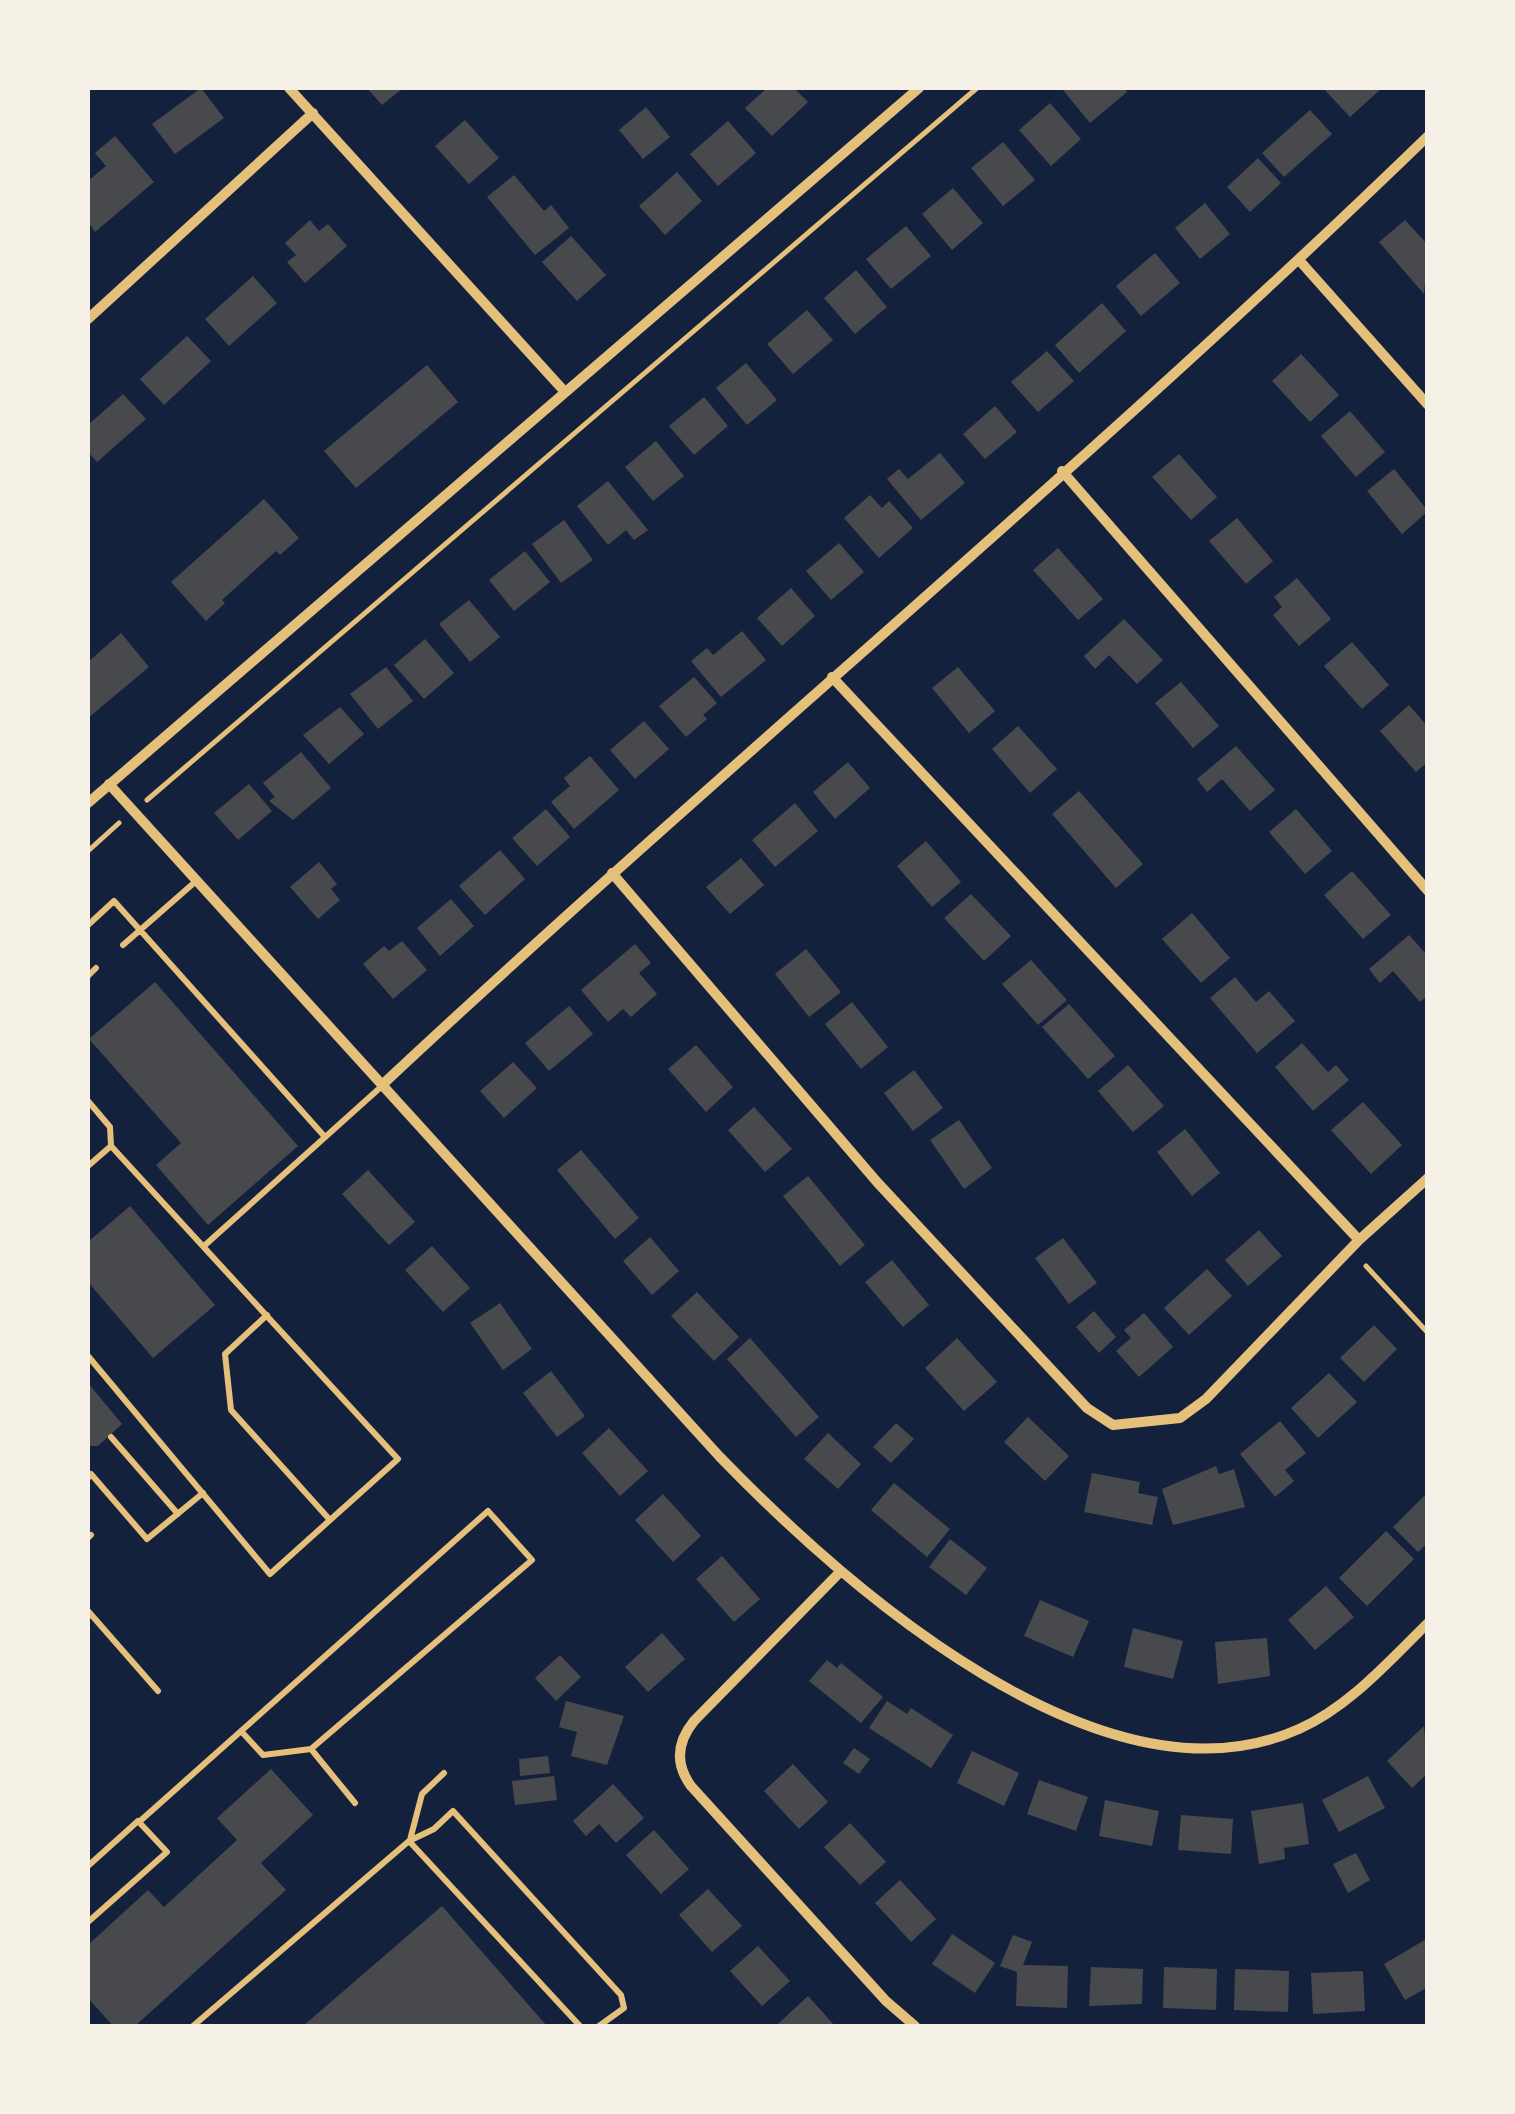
<svg xmlns="http://www.w3.org/2000/svg" width="1515" height="2114" font-family="'Alegreya Sans',sans-serif">
	<rect width="100%" height="100%" fill="#14213d"/>
	<path fill="#48494c" d="M201 88 224 118 175 154 152 124Z
		M367 88H403L382 105Z
		M767 88H794L808 102 772 136 745 108Z
		M1067 88H1124L1127 92 1090 123 1063 90Z
		M1323 88H1382L1350 117Z
		M1050 103 1081 139 1051 166 1019 130Z
		M646 107 670 137 643 159 619 130Z
		M1310 110 1332 134 1284 177 1262 153Z
		M465 120 499 158 469 184 435 146Z
		M728 121 756 153 718 186 690 154Z
		M115 136 154 182 95 232 88 222V181L106 166 95 153Z
		M1003 142 1035 180 1003 206 971 168Z
		M1258 158 1281 183 1250 212 1227 187Z
		M677 172 702 201 665 235 639 206Z
		M514 175 544 211 551 205 569 228 535 255 487 197Z
		M953 188 983 223 952 250 922 214Z
		M1205 203 1230 234 1200 259 1175 228Z
		M310 220 319 231 328 224 347 246 305 283 287 262 296 255 285 243Z
		M1405 220 1428 245 1424 294 1379 242Z
		M906 226 931 256 891 289 866 259Z
		M571 236 606 275 577 301 542 262Z
		M1155 253 1180 283 1141 316 1116 286Z
		M856 270 887 307 855 334 824 298Z
		M253 276 277 303 229 346 205 319Z
		M1102 303 1126 331 1079 373 1055 345Z
		M807 310 833 340 793 374 767 344Z
		M187 336 211 361 164 405 140 379Z
		M1047 351 1074 381 1038 412 1011 382Z
		M1301 354 1339 395 1310 422 1272 381Z
		M746 363 777 400 747 425 716 388Z
		M427 365 458 402 356 488 324 451Z
		M123 394 146 419 97 462 88 452V425Z
		M704 397 728 426 694 455 669 426Z
		M995 406 1017 432 985 459 963 434Z
		M1350 411 1385 452 1356 477 1321 436Z
		M656 441 684 476 653 501 625 467Z
		M940 453 965 483 921 520 887 479 899 469 908 479Z
		M1179 454 1217 497 1191 520 1152 477Z
		M1394 469 1428 511 1402 534 1367 491Z
		M608 481 648 530 634 540 626 530 608 545 577 506Z
		M870 495 882 508 889 501 913 528 879 558 844 518Z
		M264 499 299 538 280 555 276 551 222 600 225 603 206 621 171 582Z
		M1237 518 1273 561 1246 584 1209 541Z
		M564 520 593 560 561 583 532 544Z
		M839 543 864 572 831 600 806 571Z
		M1058 548 1103 599 1078 620 1033 570Z
		M525 551 550 582 514 611 489 580Z
		M1297 578 1331 619 1299 646 1273 615 1282 607 1274 597Z
		M791 588 815 616 782 646 757 618Z
		M469 600 500 637 470 662 439 624Z
		M1124 619 1163 660 1137 684 1109 655 1095 669 1084 656Z
		M742 631 766 660 721 697 691 661 707 648 713 655Z
		M121 633 149 667 88 718V662Z
		M425 639 454 673 424 699 394 665Z
		M1352 642 1389 685 1362 709 1324 666Z
		M386 667 413 701 378 729 350 694Z
		M958 667 995 711 969 733 932 688Z
		M694 677 717 703 703 715 707 719 686 737 659 706Z
		M1181 682 1219 726 1193 748 1155 703Z
		M1409 705 1428 727V762L1416 772 1380 731Z
		M340 707 364 734 329 764 303 735Z
		M644 721 669 749 635 779 610 750Z
		M1018 726 1057 769 1030 793 992 749Z
		M1236 746 1275 790 1250 811 1222 779 1207 792 1197 779Z
		M301 752 331 788 293 820 269 801 275 797 263 783Z
		M590 756 619 790 574 829 551 802 570 786 564 778Z
		M848 762 870 788 835 819 813 792Z
		M249 784 272 811 238 840 214 813Z
		M1079 791 1143 864 1116 888 1052 814Z
		M795 803 818 831 775 867 752 840Z
		M546 809 570 837 537 866 512 838Z
		M1296 809 1332 851 1305 874 1269 832Z
		M926 841 961 882 932 907 897 866Z
		M500 850 525 879 485 915 459 886Z
		M741 858 764 885 730 914 706 887Z
		M319 862 337 884 331 889 340 900 318 919 290 887Z
		M1352 871 1391 915 1363 939 1324 895Z
		M971 894 1011 936 984 961 944 918Z
		M451 899 474 926 440 956 417 928Z
		M1192 913 1230 958 1201 983 1162 939Z
		M1409 935 1428 956V995L1420 1002 1393 971 1380 983 1369 969Z
		M402 941 427 970 393 999 363 964 384 946 389 951Z
		M635 944 651 963 639 973 657 994 631 1017 623 1009 608 1022 581 990Z
		M806 949 841 992 809 1017 775 974Z
		M1031 960 1067 1000 1038 1025 1002 984Z
		M1235 977 1256 1002 1269 991 1295 1021 1257 1053 1210 998Z
		M155 982 298 1146 208 1225 156 1165 181 1143 89 1039Z
		M852 1002 888 1047 861 1069 825 1024Z
		M1069 1004 1115 1056 1088 1079 1042 1027Z
		M569 1006 593 1034 549 1071 525 1043Z
		M1302 1043 1328 1072 1336 1065 1349 1080 1313 1111 1275 1067Z
		M696 1045 733 1087 706 1112 668 1069Z
		M513 1062 537 1088 504 1118 480 1091Z
		M1128 1065 1164 1106 1133 1132 1098 1091Z
		M914 1070 943 1108 913 1131 884 1093Z
		M1363 1102 1402 1145 1371 1174 1331 1130Z
		M754 1107 792 1149 765 1172 728 1130Z
		M959 1120 992 1168 964 1189 930 1140Z
		M1185 1129 1220 1173 1192 1196 1157 1152Z
		M581 1150 639 1218 615 1239 557 1170Z
		M368 1170 415 1222 389 1245 342 1194Z
		M808 1176 865 1245 840 1266 783 1196Z
		M130 1206 215 1305 153 1358 88 1282V1242Z
		M1259 1230 1282 1256 1248 1286 1225 1260Z
		M650 1237 679 1271 652 1295 623 1261Z
		M1063 1238 1097 1283 1069 1304 1035 1258Z
		M432 1246 470 1288 443 1312 405 1270Z
		M892 1260 929 1305 903 1327 865 1282Z
		M1207 1269 1232 1296 1189 1335 1164 1308Z
		M697 1292 739 1337 714 1361 671 1316Z
		M500 1303 532 1349 503 1370 470 1323Z
		M1094 1311 1116 1337 1099 1353 1076 1327Z
		M1144 1313 1173 1347 1139 1377 1116 1351 1131 1338 1124 1330Z
		M1374 1325 1397 1349 1364 1382 1340 1358Z
		M750 1338 819 1417 796 1437 727 1359Z
		M957 1338 997 1382 964 1411 925 1368Z
		M551 1371 585 1416 557 1437 523 1393Z
		M1329 1373 1357 1402 1318 1438 1291 1408Z
		M88 1383 122 1424 98 1446H88Z
		M1028 1417 1069 1456 1045 1481 1004 1442Z
		M1280 1421 1306 1453 1285 1470 1294 1481 1275 1497 1240 1454Z
		M896 1423 914 1439 891 1463 873 1447Z
		M609 1428 648 1471 620 1496 582 1453Z
		M828 1433 861 1464 838 1489 804 1459Z
		M1216 1466 1219 1474 1234 1469 1245 1507 1173 1525 1162 1489Z
		M1092 1473 1140 1482 1138 1493 1158 1497 1152 1525 1084 1512Z
		M894 1483 950 1529 927 1557 871 1510Z
		M1428 1492V1543L1418 1552 1393 1527Z
		M663 1494 701 1536 673 1562 635 1520Z
		M1386 1531 1414 1559 1367 1606 1339 1578Z
		M950 1539 987 1568 966 1595 929 1567Z
		M722 1556 760 1599 734 1622 696 1579Z
		M1326 1586 1354 1617 1315 1650 1288 1620Z
		M1040 1600 1089 1621 1073 1657 1024 1636Z
		M1133 1628 1183 1641 1173 1679 1124 1667Z
		M662 1633 685 1659 648 1692 625 1667Z
		M1267 1638 1270 1676 1218 1684 1215 1642Z
		M560 1655 581 1677 556 1701 535 1678Z
		M827 1660 837 1668 841 1663 883 1697 861 1723 809 1681Z
		M566 1701 624 1716 607 1765 571 1756 577 1732 559 1727Z
		M887 1701 907 1714 911 1708 953 1735 931 1768 869 1728Z
		M1424 1726 1428 1773 1412 1788 1387 1761Z
		M854 1748 870 1759 859 1774 843 1763Z
		M972 1751 1019 1773 1004 1806 957 1783Z
		M548 1756 550 1773 520 1776 519 1759Z
		M793 1764 828 1802 799 1829 764 1791Z
		M271 1769 313 1815 261 1863 286 1890 135 2026H113L88 1998V1945L148 1890 164 1907 237 1840 217 1818Z
		M554 1776 557 1800 515 1805 512 1781Z
		M1368 1776 1385 1808 1339 1832 1322 1800Z
		M1039 1780 1088 1797 1076 1831 1027 1814Z
		M613 1784 644 1818 616 1843 599 1824 586 1836 573 1821Z
		M1105 1800 1159 1811 1152 1846 1099 1836Z
		M1303 1803 1309 1844 1284 1848 1285 1859 1259 1864 1251 1811Z
		M1181 1815 1233 1819 1231 1854 1178 1850Z
		M850 1823 886 1862 860 1885 824 1847Z
		M654 1830 689 1869 661 1894 626 1855Z
		M1356 1853 1370 1880 1348 1893 1333 1864Z
		M900 1880 936 1919 911 1942 875 1903Z
		M708 1889 742 1926 712 1952 679 1915Z
		M442 1906 547 2026H303Z
		M952 1934 995 1963 975 1993 932 1964Z
		M1013 1935 1032 1942 1023 1965 1068 1966 1067 2008 1016 2006 1017 1972 1000 1966Z
		M1428 1938V1987L1405 2000 1384 1964Z
		M758 1946 790 1981 762 2006 730 1971Z
		M1091 1967 1143 1969 1142 2004 1089 2006Z
		M1164 1967 1217 1969 1216 2010 1163 2008Z
		M1235 1969 1289 1971 1288 2012 1234 2010Z
		M1363 1971 1365 2011 1313 2014 1311 1973Z
		M808 1996 835 2026H780L778 2024Z"/>
	<g fill="none" stroke-linecap="round" stroke-linejoin="round">
		<path stroke="#e5c07b" stroke-width="5" d="M147 800 977 88
			M88 851 119 823
			M1366 1266 1428 1333"/>
		<path stroke="#e5c07b" stroke-width="6" d="M88 925 114 901 325 1137
			M123 945 195 882
			M88 976 96 968
			M88 1101 110 1127 111 1146 88 1166
			M204 1246 382 1086
			M267 1315 225 1354 231 1410 330 1520
			M88 1356 270 1574 398 1459 111 1146
			M111 1437 178 1514
			M88 1478 91 1474 147 1539 203 1493
			M88 1538 91 1535
			M88 1611 158 1691
			M311 1749 355 1803
			M139 1822 488 1511 532 1560 311 1749 263 1755 241 1731
			M410 1840 422 1794 444 1773
			M409 1841 580 2026
			M88 1866 138 1821 167 1852 88 1922
			M193 2026 409 1841 434 1829 453 1811 621 1995 624 2008 599 2026"/>
		<path stroke="#e5c07b" stroke-width="10" d="M289 88 565 392
			M1299 260 1428 405
			M88 319 313 113
			M1062 471 1428 891
			M832 677 1359 1240
			M109 784 719 1456C844 1585 1103 1817 1299 1729 1349 1707 1389 1661 1428 1623
			M88 803 919 88
			M612 873 877 1182 1087 1408 1113 1425 1180 1418 1206 1399 1359 1240 1428 1178
			M382 1085C726 763 1090 464 1428 136
			M841 1571 694 1721C677 1742 675 1764 691 1786L886 2001 915 2026"/>
	</g>
	<rect width="1515" height="2114" fill="none" stroke="#f6f1e7" stroke-width="180"/>
</svg>
